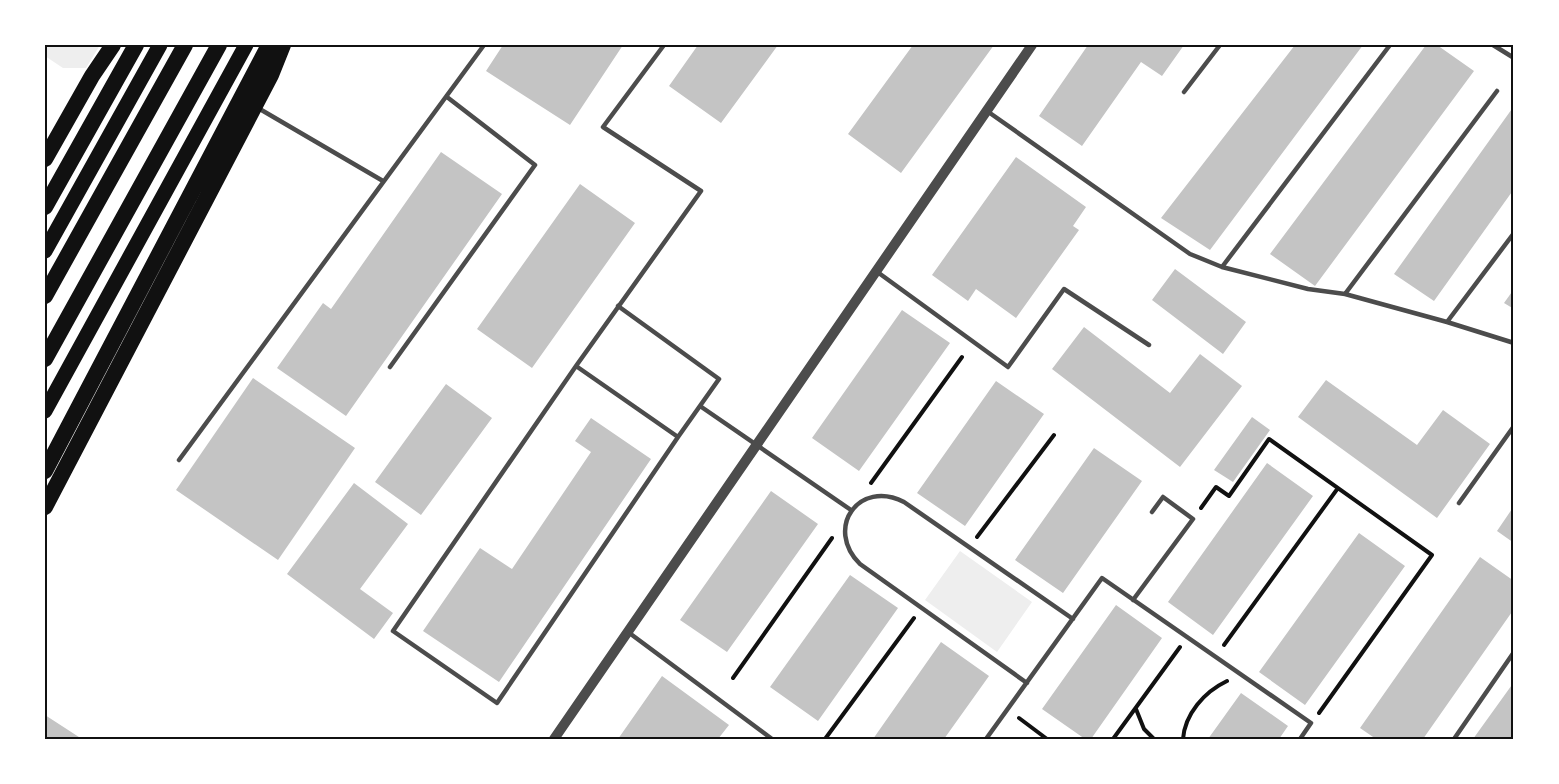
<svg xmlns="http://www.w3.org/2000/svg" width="1559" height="784" font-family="Mulish,sans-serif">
	<rect width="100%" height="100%" fill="#fff"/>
	<path fill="#eee" d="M45 45H100L86 68H63L45 56Z
		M960 551 1032 602 997 652 925 600Z"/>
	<path fill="#c4c4c4" d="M503 45H623L570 125 486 71Z
		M698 45H778L721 123 669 86Z
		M913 45H994L901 173 848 134Z
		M1088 45H1184L1162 76 1141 62 1082 146 1039 116Z
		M1295 45H1363L1210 250 1161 218Z
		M1426 45H1437L1474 71 1315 286 1270 254Z
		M1514 106V189L1434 301 1394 274Z
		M441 152 502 194 346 416 277 368 323 303 331 309Z
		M1016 157 1086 207 1073 226 1079 230 1016 318 976 289 968 301 932 275Z
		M580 184 635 223 532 368 477 329Z
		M1175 269 1246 322 1223 354 1152 300Z
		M1514 289V309L1504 303Z
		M902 310 950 343 859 471 812 438Z
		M1084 327 1170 393 1200 354 1242 386 1180 467 1052 369Z
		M253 378 355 448 278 560 176 490Z
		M1326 380 1417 445 1443 410 1490 444 1437 518 1298 417Z
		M996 381 1044 414 965 526 917 493Z
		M446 384 492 418 421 515 375 482Z
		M1252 417 1270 430 1233 482 1214 470Z
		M591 418 651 459 499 682 423 631 480 548 512 569 591 452 575 441Z
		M1094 448 1142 481 1063 593 1015 560Z
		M1267 463 1313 496 1213 635 1168 602Z
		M354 483 408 524 360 589 393 613 374 639 287 574Z
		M771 491 818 524 727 652 680 620Z
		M1514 506V543L1497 531Z
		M1359 533 1405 566 1305 705 1259 672Z
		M1480 557 1514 581V609L1423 739H1376L1360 728Z
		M850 575 898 608 818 721 770 687Z
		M1116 605 1162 638 1091 739H1085L1042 709Z
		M941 642 989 676 944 739H873Z
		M662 676 729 725 718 739H618Z
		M1514 682V739H1473Z
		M1241 693 1288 726 1279 739H1208Z
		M45 715 82 739H45Z"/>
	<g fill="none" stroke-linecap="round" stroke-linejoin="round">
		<path stroke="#111" stroke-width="4" d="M871 483 962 357
			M1201 508 1216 487 1229 496 1269 439 1432 555 1319 713
			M977 537 1054 435
			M1224 645 1338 488
			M733 678 832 538
			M1136 709 1144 729 1154 739
			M1019 718 1047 739
			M825 739 914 618
			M1113 739 1180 647
			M1183 739C1185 714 1204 692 1227 681"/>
		<path stroke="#4c4c4c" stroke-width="4.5" d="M664 45 603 127 701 191 576 366 393 631 497 703 678 437
			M1493 45 1514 58
			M1184 92 1220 45
			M258 108 383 181
			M987 111 1190 254 1222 267 1308 289 1345 294 1447 322 1514 343
			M1222 267 1390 45
			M876 271 1008 367 1064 289 1149 345
			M1345 294 1497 91
			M1447 322 1514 233
			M576 366 678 437 719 379 618 306
			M390 367 535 165 447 97
			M700 406 851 510
			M179 460 484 45
			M1459 503 1514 426
			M1133 600 1193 519 1163 497 1152 512
			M628 632 772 739
			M1027 683 860 564C824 528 859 479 904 502L1073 619
			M986 739 1102 578 1311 723 1300 739
			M1454 739 1514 652"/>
		<path stroke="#4c4c4c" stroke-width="10" d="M554 739 1032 45"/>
		<path stroke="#111" stroke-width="15" d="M45 251 160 45
			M45 411 246 45"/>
		<path stroke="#111" stroke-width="16" d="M45 159 92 76 113 45
			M45 207 136 45
			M45 296 185 45
			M45 359 219 45
			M45 471 269 45
			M45 507 271 75 283 45"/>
	</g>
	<rect width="1559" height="784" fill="none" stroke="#ffffff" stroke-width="93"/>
	<rect x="46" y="46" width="1466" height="692" fill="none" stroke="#111" stroke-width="2"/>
</svg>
